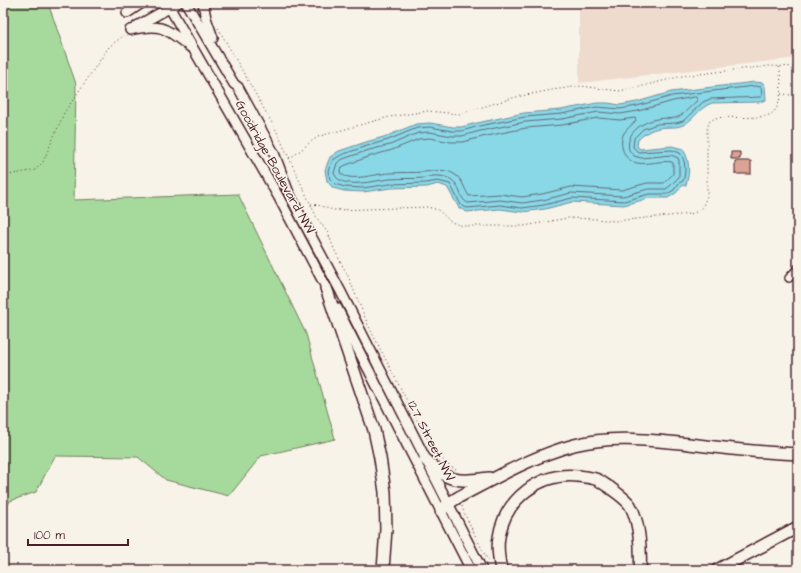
<svg xmlns="http://www.w3.org/2000/svg" width="801" height="573" font-family="'Architects Daughter',sans-serif">
	<rect width="100%" height="100%" fill="#f7f3e8"/>
	<filter id="ink" filterUnits="userSpaceOnUse"><feTurbulence type="fractalNoise" baseFrequency=".025" numOctaves="2"/><feDisplacementMap in="SourceGraphic" scale="8" xChannelSelector="R" yChannelSelector="G"/><feConvolveMatrix kernelMatrix="1 2 1 2 8 2 1 2 1" color-interpolation-filters="sRGB"/></filter>
	<g filter="url(#ink)">
		<path fill="#eedbce" d="M579 3H798V58L579 83Z"/>
		<path fill="#a6da9c" stroke="#787c64" d="M3 3H48L76 84 74 200 238 194 306 334 335 439 261 456 229 496 166 480 138 457 55 456 36 492 10 501 4 512V570H3Z"/>
		<path fill="#89d8e7" stroke="#708e9c" d="M755 82 763 83 765 86 766 100 759 102 712 103C699 108 695 118 685 124 677 129 668 126 660 128 651 129 644 134 638 140L637 146 640 149 672 146 683 149C690 161 690 172 686 185L682 186 676 193 668 198H650L624 205 572 202 545 209 522 212 500 209 467 212 459 208 447 187 438 184 427 187 391 188 363 192 344 191 333 188 327 181 325 170 330 157 339 151 366 142 387 136 416 124 430 123 453 127H461L477 123 524 113 561 110 597 103H608L620 105 637 102 671 92Z"/>
		<g fill="none" stroke-linecap="round" stroke-linejoin="round">
			<path stroke="#636976" stroke-width="1" d="M755 86 761 87 762 96 761 97 710 99 703 102 683 121 676 123 657 124 643 129 634 138 633 147 638 152 672 150 680 153C686 161 686 172 683 181L679 183 674 190 667 194H649L624 201 572 198 544 205 522 208 500 205 467 208 461 205 450 184 438 181 426 183 390 184 363 188 345 187 335 184 330 179 328 171 333 160 341 155 367 146 388 140 417 128 430 127 452 131H462L479 126 525 117 561 114 597 107 620 109 637 106 672 96Z
				M695 97 697 98V101C691 105 685 114 678 117 672 120 664 117 657 119 642 122 625 133 629 150L634 156 641 158 671 155 678 158 679 161V177L670 186 666 189H648L623 196 571 193 543 200 522 203 500 200 468 203C456 198 464 178 439 176 434 175 429 177 424 178 413 179 401 178 390 179 376 180 340 191 334 173L337 163 343 159 369 150 390 145 418 133 430 132 452 136H462L480 131 525 122 562 119 598 112 620 114 638 111 673 101Z
				M598 118 620 120 635 118 636 121C632 125 627 128 624 133 618 144 624 161 637 163 648 165 661 160 672 162L673 163V174L664 183H647L622 190 571 187 542 194 522 197 500 194 469 196C464 189 463 179 454 174 444 168 435 171 424 172 413 173 402 172 391 173 378 173 350 183 340 173L342 167 346 165 371 156 392 150 419 139 430 138 451 142H463L482 137 526 128 562 125Z"/>
		</g>
		<path fill="#daa392" stroke="#4a1f2b" d="M731 152H740V159H731Z
			M735 161H751V174H735Z"/>
		<g fill="none" stroke-linecap="round" stroke-linejoin="round">
			<defs>
				<path id="minor" d="M789 278 798 268"/>
				<path id="major" d="M167 3 278 196 329 293
					M186 3 234 84 238 87 274 153 289 193 302 219 340 290 482 570
					M203 3 206 18 213 38
					M127 13 142 3
					M137 26 178 3
					M130 30C163 23 165 28 190 47
					M337 308 471 570"/>
				<path id="highway" d="M326 288 374 430 380 458 385 492 386 529 383 570
					M425 459C449 483 458 482 489 478
					M441 511 448 504 457 498C495 478 533 456 574 445 611 435 651 440 689 444 725 448 761 453 798 454
					M501 570C499 560 497 547 499 537 505 499 540 472 578 476 584 477 592 477 598 480 602 482 605 485 609 487 615 492 625 498 630 505 637 517 639 532 640 546 640 554 641 562 640 570
					M717 570 798 527"/>
			</defs>
			<use href="#minor" stroke="#4a1f2b" stroke-width="10"/>
			<use href="#major" stroke="#4a1f2b" stroke-width="12"/>
			<use href="#highway" stroke="#4a1f2b" stroke-width="14"/>
			<path stroke="#4a1f2b" stroke-width="1" stroke-dasharray="1 3" stroke-linecap="butt" d="M218 28 276 130 317 218 328 233 334 249 348 276 368 325 422 430 435 452 448 465 456 470
				M781 94 793 95
				M289 158C301 152 308 142 320 136L389 117 428 111 459 114 516 97 552 90 581 86 619 91 639 87 682 76 699 74 769 66 798 67
				M3 176 35 170 43 162 64 113 109 47 124 35
				M311 204C319 204 326 209 335 210L428 207 438 210 451 222 463 226H524L568 218 596 219 614 221 690 214 696 212 702 208 707 196V130L709 122 715 118C729 116 760 120 771 114 784 106 781 78 779 66
				M462 506 464 513 487 559 490 561"/>
			<use href="#minor" stroke="#f7f3e8" stroke-width="7"/>
			<use href="#major" stroke="#f7f3e8" stroke-width="9"/>
			<use href="#highway" stroke="#f7f3e8" stroke-width="11"/>
		</g>
	</g>
	<g text-anchor="middle" dominant-baseline="central" stroke-width="3.5" stroke-linejoin="round" paint-order="stroke">
		<g font-size="13" fill="#4a1f2b" stroke="#f7f3e8">
			<text transform="translate(275 167) rotate(61)">Goodridge Boulevard NW</text>
			<text transform="translate(431 441) rotate(63)">127 Street NW</text>
		</g>
	</g>
	<rect width="801" height="573" fill="none" stroke="#f7f3e8" stroke-width="16"/>
	<rect x="8" y="8" width="785" height="557" fill="none" stroke="#4a1f2b" stroke-width="1.5" filter="url(#ink)"/>
	<path d="M28 539v6h100v-6" fill="none" stroke="#4a1f2b" stroke-width="2"/>
	<text x="34" y="539" font-size="12" fill="#4a1f2b" stroke="#f7f3e8" stroke-width="3" paint-order="stroke">100 m</text>
</svg>
